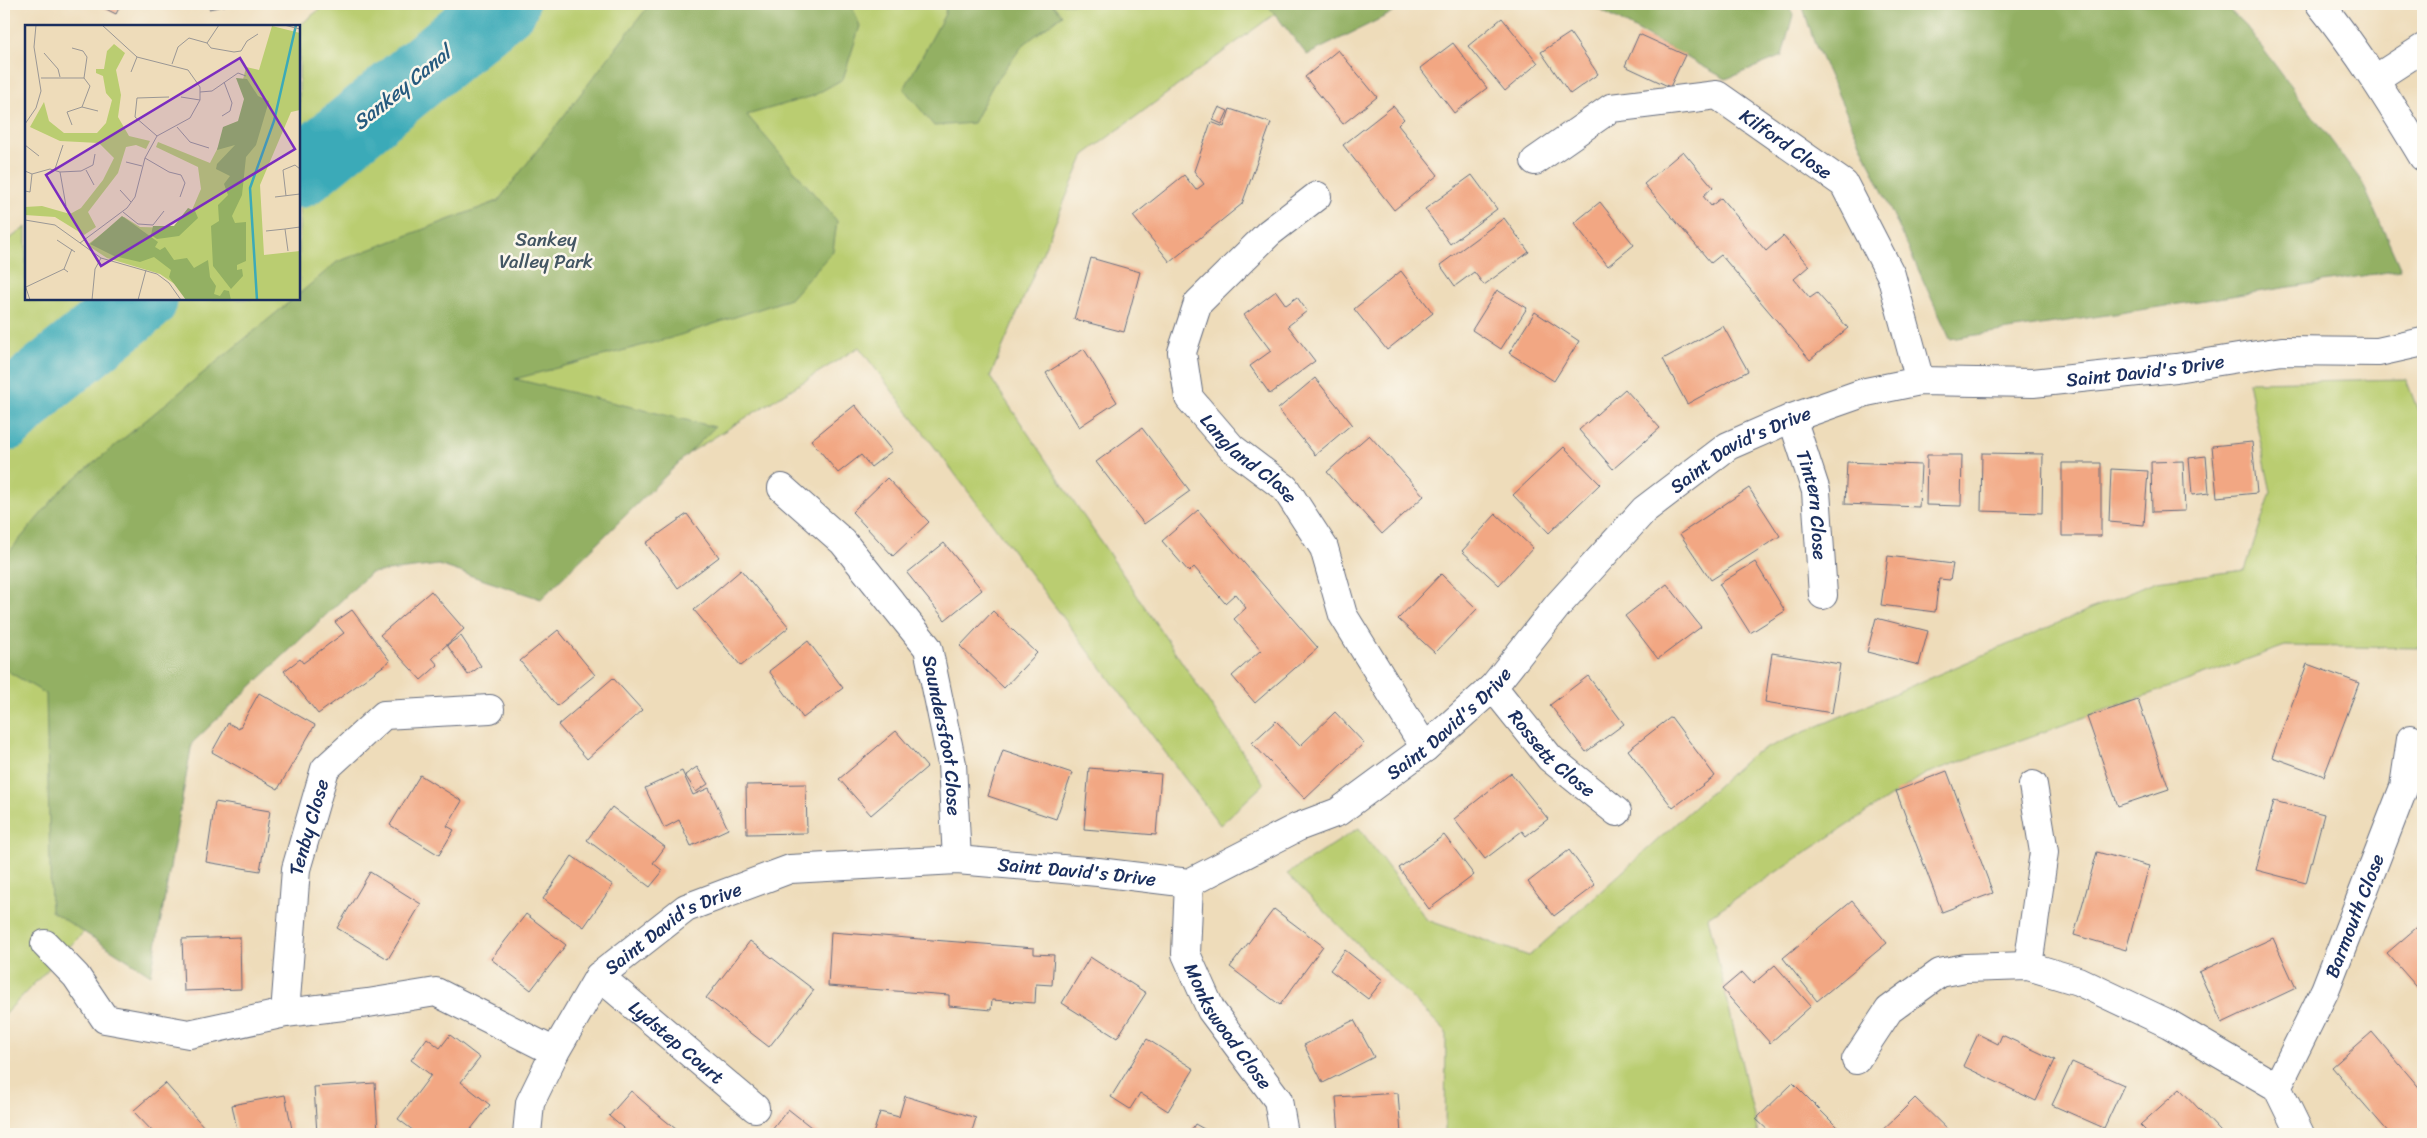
<svg xmlns="http://www.w3.org/2000/svg" width="2427" height="1138" font-family="Sriracha,sans-serif">
	<rect width="100%" height="100%" fill="#fbf7ec"/>
	<filter id="ink" filterUnits="userSpaceOnUse"><feTurbulence type="fractalNoise" baseFrequency=".02" numOctaves="2"/><feDisplacementMap in="SourceGraphic" scale="10" xChannelSelector="R" yChannelSelector="G"/><feConvolveMatrix kernelMatrix="1 2 1 2 8 2 1 2 1" color-interpolation-filters="sRGB"/></filter>
	<filter id="wash" filterUnits="userSpaceOnUse"><feTurbulence type="fractalNoise" baseFrequency=".0096" numOctaves="4" result="noise"/><feDisplacementMap in="SourceGraphic" scale="20" xChannelSelector="R" yChannelSelector="G"/><feGaussianBlur stdDeviation="1.12" result="paint"/><feColorMatrix in="noise" values="0 0 0 0 0 0 0 0 0 0 0 0 0 0 0 0 0 1.4 0 .05"/><feComposite in="paint" operator="in"/></filter>
	<g filter="url(#wash)">
		<rect width="100%" height="100%" fill="#eedcba"/>
		<path fill="#bacd71" stroke="#6a7e68" d="M326 4H1288L1084 155 990 377 1264 784 1220 825 859 347 521 558 370 490 195 647 127 887 4 1015V243L26 227V299H299V26Z
			M2406 379 2423 424V652L2420 648 2285 646 1925 774 1708 917 1758 1134H1445L1446 1032 1287 874 1359 828 1427 920 1529 956 1753 754 2156 581 2245 570 2271 492 2248 382Z"/>
		<path fill="#93b063" stroke="#577060" d="M650 4H851L860 26 843 79 813 96 747 115 837 221 833 251 790 299 671 338 515 379 715 427 541 599 439 565 370 573 192 743 151 975 51 911 46 694 4 669V558L61 490 293 299H299V294L337 262 498 201Z
			M946 4H1052L1062 15 1023 45 993 85 973 123 934 126 904 89 945 14Z
			M1267 4H1410L1307 55Z
			M1589 4H1788L1793 15 1782 56 1726 79Z
			M1802 4H2223L2246 26 2362 182 2401 270 1950 339 1814 42Z"/>
		<g fill="none" stroke-linecap="round" stroke-linejoin="round">
			<path stroke="#3baab8" stroke-width="70" d="M299 173 504 4
				M4 417 39 383 143 299"/>
		</g>
		<g id="blocks">
			<path fill="#f2a783" d="M104 4H121L116 14 102 7Z
				M207 4H228V5L209 9Z
				M1502 18 1538 63 1505 91 1468 46Z
				M1570 33 1598 74 1570 94 1541 52Z
				M1639 34 1685 55 1670 87 1625 66Z
				M1453 43 1487 88 1454 113 1420 68Z
				M1338 50 1377 97 1343 124 1305 77Z
				M1393 106 1404 119 1398 125 1438 175 1394 210 1343 145Z
				M1219 107 1228 111 1222 124 1213 120Z
				M1230 109 1271 123 1242 204 1170 262 1133 216 1184 175 1196 190 1204 184 1194 171 1211 122 1224 127Z
				M1683 151 1713 187 1703 196 1711 206 1721 198 1766 251 1783 236 1809 266 1794 279 1810 298 1817 293 1848 328 1810 360 1721 255 1711 263 1644 184Z
				M1472 175 1497 209 1450 244 1425 209Z
				M1600 202 1634 245 1608 266 1574 223Z
				M1504 218 1529 252 1484 285 1474 272 1455 286 1440 265Z
				M1091 258 1140 272 1124 332 1074 319Z
				M1401 271 1433 313 1387 350 1354 309Z
				M1497 290 1527 308 1501 349 1472 330Z
				M1276 291 1286 305 1297 297 1307 311 1288 326 1315 361 1270 394 1250 366 1271 351 1244 315Z
				M1535 312 1579 341 1554 381 1509 353Z
				M1723 326 1748 371 1687 404 1663 359Z
				M1084 349 1117 402 1079 427 1046 373Z
				M1315 378 1352 424 1315 455 1278 409Z
				M1625 389 1660 428 1613 469 1579 430Z
				M855 405 892 451 871 467 861 455 838 473 811 440Z
				M1142 428 1190 491 1144 524 1096 462Z
				M1369 435 1424 496 1382 534 1327 472Z
				M2252 442 2257 493 2217 497 2212 446Z
				M1564 447 1600 484 1549 533 1513 495Z
				M1982 453 2043 454 2042 513 1981 511Z
				M1927 455H1962L1961 506 1926 505Z
				M2206 456 2209 493 2192 495 2189 458Z
				M2183 461 2185 511 2152 512 2151 462Z
				M1847 462 1921 465 1919 507 1845 504Z
				M2062 463H2101V536H2062Z
				M2111 469 2148 471 2144 525 2109 522Z
				M887 478 929 522 893 556 852 512Z
				M1749 488 1780 536 1711 580 1680 534Z
				M1198 510 1318 648 1255 703 1232 676 1261 650 1234 619 1246 608 1235 594 1225 603 1194 567 1189 572 1162 541Z
				M687 514 719 557 678 588 646 543Z
				M1496 514 1533 548 1499 585 1462 551Z
				M944 543 982 590 945 620 907 573Z
				M1888 556 1953 564 1950 580 1939 579 1935 612 1881 605Z
				M1755 562 1785 611 1750 633 1719 584Z
				M741 570 789 627 741 666 694 610Z
				M1441 574 1477 609 1435 653 1398 619Z
				M1667 584 1701 627 1658 659 1625 616Z
				M431 591 464 629 432 658 438 665 421 680 380 635Z
				M352 610 390 661 318 714 284 671 300 659 303 663 344 633 335 622Z
				M993 611 1037 653 1004 688 960 646Z
				M1876 618 1928 631 1919 665 1867 652Z
				M558 630 595 675 557 706 520 661Z
				M461 636 481 666 468 675 447 645Z
				M808 641 843 688 803 718 769 671Z
				M1772 653 1840 664 1832 713 1765 702Z
				M2307 664 2359 683 2324 776 2272 757Z
				M1588 676 1624 724 1586 752 1550 705Z
				M613 678 642 710 587 759 558 725Z
				M259 693 315 725 278 789 212 752 228 723 239 729Z
				M2138 700 2169 789 2118 806 2087 717Z
				M1335 712 1364 743 1305 799 1252 743 1276 721 1300 746Z
				M1671 717 1715 776 1673 808 1628 750Z
				M896 731 927 767 871 815 839 779Z
				M1003 750 1072 773 1056 819 988 796Z
				M697 767 708 784 696 792 685 775Z
				M1089 768 1161 774 1156 835 1084 829Z
				M682 771 693 795 709 788 728 829 691 846 679 820 664 828 645 788Z
				M1947 771 1993 893 1942 912 1896 791Z
				M1511 773 1548 819 1526 836 1522 831 1485 859 1454 819Z
				M420 775 462 801 447 826 454 830 439 855 390 825Z
				M806 784 807 833 747 834 746 785Z
				M2274 801 2324 814 2306 883 2256 870Z
				M215 802 270 811 260 871 206 862Z
				M612 807 665 847 653 863 663 871 650 887 587 840Z
				M1444 835 1474 875 1429 909 1399 868Z
				M1569 850 1595 885 1554 916 1528 882Z
				M2097 852 2149 866 2126 950 2074 935Z
				M572 856 613 885 584 927 543 899Z
				M370 872 421 904 388 959 337 928Z
				M1852 901 1887 943 1817 1001 1783 958Z
				M1274 909 1323 946 1280 1005 1230 967Z
				M526 914 566 945 531 990 491 959Z
				M2423 922V994L2387 953Z
				M831 932 1034 948V954L1054 955 1052 985 1036 984 1035 1003 992 1000 991 1010 949 1006V995L828 986Z
				M240 937 241 989 184 991 182 939Z
				M2273 938 2296 988 2222 1023 2199 972Z
				M750 941 814 990 769 1047 706 998Z
				M1345 950 1383 980 1368 999 1330 970Z
				M1090 957 1146 993 1117 1038 1062 1003Z
				M1775 965 1811 1006 1770 1043 1722 989 1742 972 1753 984Z
				M1354 1020 1374 1057 1323 1083 1304 1045Z
				M2372 1032 2423 1092 2422 1134H2390L2332 1067Z
				M1978 1034 1998 1044 2002 1035 2055 1060 2036 1101 1963 1066Z
				M450 1035 480 1058 461 1082 490 1105 467 1134H418L398 1119 431 1075 411 1060 427 1038 440 1048Z
				M1147 1039 1194 1069 1168 1111 1140 1093 1130 1109 1111 1097Z
				M2072 1062 2124 1085 2104 1128 2052 1105Z
				M165 1083 205 1128 197 1134H155L133 1111Z
				M375 1083 378 1133 317 1134 314 1087Z
				M1793 1083 1838 1128 1832 1134H1772L1756 1119Z
				M2180 1089 2220 1131 2223 1134H2149L2140 1125Z
				M631 1091 661 1117 682 1134H630L609 1116Z
				M1398 1093 1401 1134H1339L1336 1097Z
				M285 1095 293 1134H238L232 1105Z
				M905 1096 976 1118 971 1134H873L880 1112 899 1117Z
				M1915 1098 1952 1134H1878L1897 1116Z
				M788 1109 811 1127 821 1134H769Z
				M1195 1124 1213 1134H1189Z"/>
		</g>
	</g>
	<g filter="url(#ink)">
		<use href="#blocks" fill-opacity="0" stroke="#656c7e" stroke-width="1"/>
		<g fill="none" stroke-linecap="round" stroke-linejoin="round">
			<defs>
				<g id="street">
					<path d="M2320 4C2359 52 2391 104 2423 157"/>
					<path d="M2375 79 2423 48"/>
					<path id="s1" d="M1535 161 1611 108 1717 95 1844 184 1891 275 1920 381"/>
					<path id="s2" d="M1317 196 1269 233 1198 303 1182 352 1189 398 1232 448 1285 488 1324 548 1343 615 1425 748"/>
					<path id="s3" d="M1792 418 1816 491 1823 595"/>
					<path id="s4" d="M782 488 843 542 928 648 952 764 957 860"/>
					<path id="s5" d="M1493 687 1550 758 1617 812"/>
					<path id="s6" d="M1189 883 1186 954 1211 1010 1278 1100 1284 1134"/>
					<path d="M45 944 76 976 105 1019 189 1034 285 1013 368 1003 436 992 555 1052"/>
					<path d="M2028 966 2044 852 2033 785"/>
					<path id="s7" d="M599 976 755 1108"/>
					<path id="s8" d="M285 1013 296 869 325 769 384 715 490 709"/>
					<path d="M1856 1060 1889 1010 1940 973 1965 968 2028 966 2078 981 2169 1024 2277 1087 2300 1134"/>
					<path id="s9" d="M2277 1087 2325 990 2404 787 2411 739"/>
					<path id="s10" d="M527 1134 530 1103 555 1052 599 976 686 908 790 869 957 860 1098 872 1189 883 1298 827 1338 812 1425 748 1493 687 1558 605 1644 510 1728 446 1792 418 1866 392 1920 381 2033 383 2176 368 2282 351 2378 352 2423 342"/>
				</g>
			</defs>
			<use href="#street" stroke="#656c7e" stroke-width="30"/>
			<use href="#street" stroke="#fff" stroke-width="28"/>
		</g>
	</g>
	<g text-anchor="middle" dominant-baseline="central" stroke-width="5" stroke-linejoin="round" paint-order="stroke">
		<g font-size="19" fill="#1b2f5e" stroke="#fbf7ec">
			<text stroke="none"><textPath href="#s1" startOffset="284">Kilford Close</textPath></text>
			<text stroke="none"><textPath href="#s10" startOffset="1930">Saint David's Drive</textPath></text>
			<text stroke="none"><textPath href="#s10" startOffset="1510">Saint David's Drive</textPath></text>
			<text stroke="none"><textPath href="#s2" startOffset="344">Langland Close</textPath></text>
			<text stroke="none"><textPath href="#s3" startOffset="90">Tintern Close</textPath></text>
			<text stroke="none"><textPath href="#s10" startOffset="1105">Saint David's Drive</textPath></text>
			<text stroke="none"><textPath href="#s4" startOffset="306">Saundersfoot Close</textPath></text>
			<text stroke="none"><textPath href="#s5" startOffset="89">Rossett Close</textPath></text>
			<text stroke="none"><textPath href="#s8" startOffset="188">Tenby Close</textPath></text>
			<text stroke="none"><textPath href="#s10" startOffset="685">Saint David's Drive</textPath></text>
			<text stroke="none"><textPath href="#s9" startOffset="188">Barmouth Close</textPath></text>
			<text stroke="none"><textPath href="#s10" startOffset="265">Saint David's Drive</textPath></text>
			<text stroke="none"><textPath href="#s6" startOffset="155">Monkswood Close</textPath></text>
			<text stroke="none"><textPath href="#s7" startOffset="102">Lydstep Court</textPath></text>
		</g>
		<g font-size="19" fill="#435663" stroke="#fbf7ec">
			<text x="546" y="239">Sankey<tspan x="546" dy="22">Valley Park</tspan></text>
		</g>
		<g font-size="20" font-style="italic" fill="#265a7e" stroke="#fbf7ec">
			<text transform="translate(402 88) rotate(-39)">Sankey Canal</text>
		</g>
	</g>
	<g transform="translate(25 25)">
		<rect width="275" height="275" fill="#eedcba"/>
		<path d="M247 1 275 8V85L266 87 235 160 239 230 275 226V275H162L157 264 135 249 82 233 62 220 99 192 115 202 149 203 164 192 176 164 173 142 131 122 133 117 185 138 202 105 217 103 223 82 217 59 221 42 234 45ZM89 19 100 28 91 45 96 70 93 92 104 111 125 116 121 124 111 120 101 122 93 148 63 187 71 202 59 210 30 192 0 190V182L17 181 45 189 56 183 78 155 89 133 74 118 35 116 5 102 19 77 24 96 39 108H72L81 98 87 75 81 68 78 51 71 48V44H79L82 26Z" fill="#bacd71"/>
		<path d="M211 53 222 54 233 71 244 76 231 120 221 132 217 170 207 191 210 198 221 197V236L212 240V245L217 244 218 251 206 264 188 241 186 201 194 196 193 180 203 170 199 159 205 151 191 144 192 139 210 120 192 125 198 102 213 96 219 74ZM163 183 170 186 173 193 154 211 132 214 126 210 128 201H149ZM97 191 133 217 130 222 135 225 140 222 149 235 162 233 169 243 183 235 185 252 191 261 189 269 195 271 199 265 204 266 206 275H161L144 252 146 245 129 232 115 237 89 231 65 219Z" fill="#93b063"/>
		<path fill="none" stroke="#3baab8" stroke-width="2.5" d="M232 275 225 163 249 96 271 0"/>
		<path fill="none" stroke="#9a9795" stroke-width="1" d="M259 0 275 4M182 18 194 0M47 23 58 26 62 32 59 53M19 28 33 44 35 52M147 39 153 22 164 13 182 18 186 23 209 27 216 26 222 16 233 9M106 47 112 32M16 53H59L65 61 57 82 73 86M175 67 187 66 213 48 221 51M156 72 175 75M197 91 205 86 207 78 199 57M0 99 11 83 16 66 9 22 11 0M47 100 42 87 57 82M152 102 165 117 184 123M132 111 110 92 112 73 144 72M0 120 14 131M120 133 144 147 156 150 160 158 155 172M101 137 117 141M30 144 38 120M61 145 69 160M0 146 7 149 25 144 35 147 56 146 68 140 70 129M35 147 41 181M95 165 106 177M0 166 5 167 7 149M261 171 258 145 270 140 275 144M250 172 275 169M98 187 113 199 128 200 139 186M0 195 30 200 76 233 132 249 144 258 156 275M241 206 260 204M32 215 50 227M55 218 102 183 110 172 120 133 132 111 165 93 175 75V62L163 45 112 32 77 0M263 226 260 204 275 202M43 247 39 244 47 224M0 260 5 275M1 262 39 244M67 275 70 244 76 233M113 275 121 245"/>
		<path fill="#7b2cbf" fill-opacity="0.15" stroke="#7b2cbf" stroke-width="2.5" d="M215 33 270 124 76 241 21 150Z"/>
		<rect width="275" height="275" fill="none" stroke="#1b2f5e" stroke-width="2.5"/>
	</g>
	<rect width="2427" height="1138" fill="none" stroke="#fbf7ec" stroke-width="20"/>
</svg>
